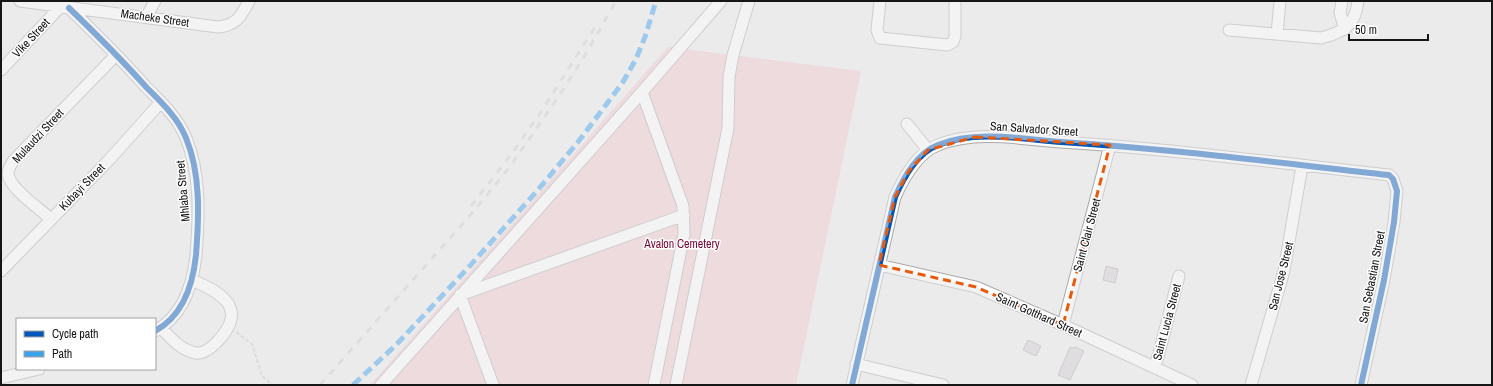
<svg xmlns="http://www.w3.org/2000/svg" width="1493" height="386" font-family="'Archivo Narrow',sans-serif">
	<rect width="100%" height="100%" fill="#ecebec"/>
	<path fill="#edc7cc" d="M668 47 861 71 796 385H370Z"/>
	<path fill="#cecdce" stroke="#aaa8a9" d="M1106 266 1118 269 1115 283 1103 280Z
		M1028 340 1041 346 1036 356 1023 350Z
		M1070 347 1074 348 1075 347 1084 351 1070 380 1058 375Z"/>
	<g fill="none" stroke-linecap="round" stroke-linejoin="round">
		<defs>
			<path id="minor" d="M20 1 218 27C237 25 241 16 249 1
				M880 1 877 30 880 38 947 45 953 42 955 36V1
				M1342 1 1340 13 1345 29
				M69 8C96 34 122 60 147 88 162 103 178 118 186 138 201 174 199 217 196 255 193 284 183 316 155 331
				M147 16 155 1
				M1229 30 1321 38C1344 32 1355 26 1358 1
				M1277 34 1280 1
				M1 70 61 6 63 3
				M642 92 683 206 684 234 654 385
				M907 124 928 150
				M51 219C40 209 10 189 8 174 8 169 11 164 14 160L116 55
				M879 265 976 287 1063 325 1192 385
				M1 271 109 160 161 102
				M1063 325 1110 145
				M161 328C171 338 180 350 196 353 209 355 229 331 231 319 233 312 229 303 224 299 216 290 203 285 192 280
				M856 364 943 385
				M1154 367 1158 357 1179 276
				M1 378 39 369
				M381 385 642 92 721 1
				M493 385 460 295 684 215
				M676 385 728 128 729 77 733 55 749 1
				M852 385 895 197C904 177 917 153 938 145 975 130 1022 139 1061 142 1171 149 1280 163 1389 175L1393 179 1397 191 1394 222 1384 280 1361 385
				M1251 385 1284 271 1302 166"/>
		</defs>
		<use href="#minor" stroke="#aaa9aa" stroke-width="13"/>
		<path stroke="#cbcbcb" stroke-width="2" stroke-dasharray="4 2" stroke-linecap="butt" d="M236 332 252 344 262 376 272 385"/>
		<use href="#minor" stroke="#fcfcfc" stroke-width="11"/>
		<path stroke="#cfcecf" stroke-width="3" stroke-dasharray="7 7" stroke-linecap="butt" d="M471 206 507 160 539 115 595 27
			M320 385 473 212 509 168 559 96 584 57 616 1"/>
		<path stroke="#3da2ea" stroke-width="5" stroke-dasharray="10 5" stroke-linecap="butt" d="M353 385 396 345 467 269 537 191 578 142 623 82 636 59 645 37 656 1"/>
		<defs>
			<path id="cycleway" d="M69 8C96 34 122 60 147 88 162 103 178 118 186 138 201 174 199 217 196 255 193 284 183 316 155 331
				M852 385 895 197C904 177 917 153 938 145 975 130 1022 139 1061 142 1171 149 1280 163 1389 175L1393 179 1397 191 1394 222 1384 280 1361 385"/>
		</defs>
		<use href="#cycleway" stroke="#fff" stroke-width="8"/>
		<use href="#cycleway" stroke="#0057b8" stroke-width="6"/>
	</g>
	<path d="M0 0H1493V386H0ZM975 137 1110 145 1063 325 976 287 879 265 895 197 909 171 928 150Z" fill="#ecebec" fill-opacity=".55" fill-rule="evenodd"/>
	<path fill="none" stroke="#e8590c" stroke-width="3" stroke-dasharray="8 5" stroke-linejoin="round" d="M975 137 1110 145 1063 325 976 287 879 265 895 197 909 171 928 150Z"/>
	<g text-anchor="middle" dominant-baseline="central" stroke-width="3" stroke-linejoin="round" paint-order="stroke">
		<g font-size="12" fill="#171617" stroke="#fff">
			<text transform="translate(155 18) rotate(8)">Macheke Street</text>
			<text transform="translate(31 38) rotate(-47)">Vike Street</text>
			<text transform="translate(1034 129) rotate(4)">San Salvador Street</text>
			<text transform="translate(38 136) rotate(-47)">Mulaudzi Street</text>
			<text transform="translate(82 187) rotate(-46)">Kubayi Street</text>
			<text transform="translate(183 191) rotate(-95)">Mhlaba Street</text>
			<text transform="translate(1087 235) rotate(-75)">Saint Clair Street</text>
			<text transform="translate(1281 276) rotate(-76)">San Jose Street</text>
			<text transform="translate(1372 277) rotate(-79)">San Sebastian Street</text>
			<text transform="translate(1039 315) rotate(24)">Saint Gotthard Street</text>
			<text transform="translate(1167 322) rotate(-75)">Saint Lucia Street</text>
		</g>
		<g font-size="12" fill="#7c062f" stroke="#fff">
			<text x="682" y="244">Avalon Cemetery</text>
		</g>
	</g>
	<rect width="1493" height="386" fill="none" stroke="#171617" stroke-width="4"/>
	<rect x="16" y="318" width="140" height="52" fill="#ffffff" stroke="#a2a2a2"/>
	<rect x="24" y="331" width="20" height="6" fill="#0057b8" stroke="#a2a2a2"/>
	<text x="52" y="338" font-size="12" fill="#171617">Cycle path</text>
	<rect x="24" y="351" width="20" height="6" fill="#3da2ea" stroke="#a2a2a2"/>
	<text x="52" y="358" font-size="12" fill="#171617">Path</text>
	<path d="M1349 34v6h79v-6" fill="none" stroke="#171617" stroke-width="2"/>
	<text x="1355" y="34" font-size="12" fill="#171617" stroke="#ffffff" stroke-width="3" paint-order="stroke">50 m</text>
</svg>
